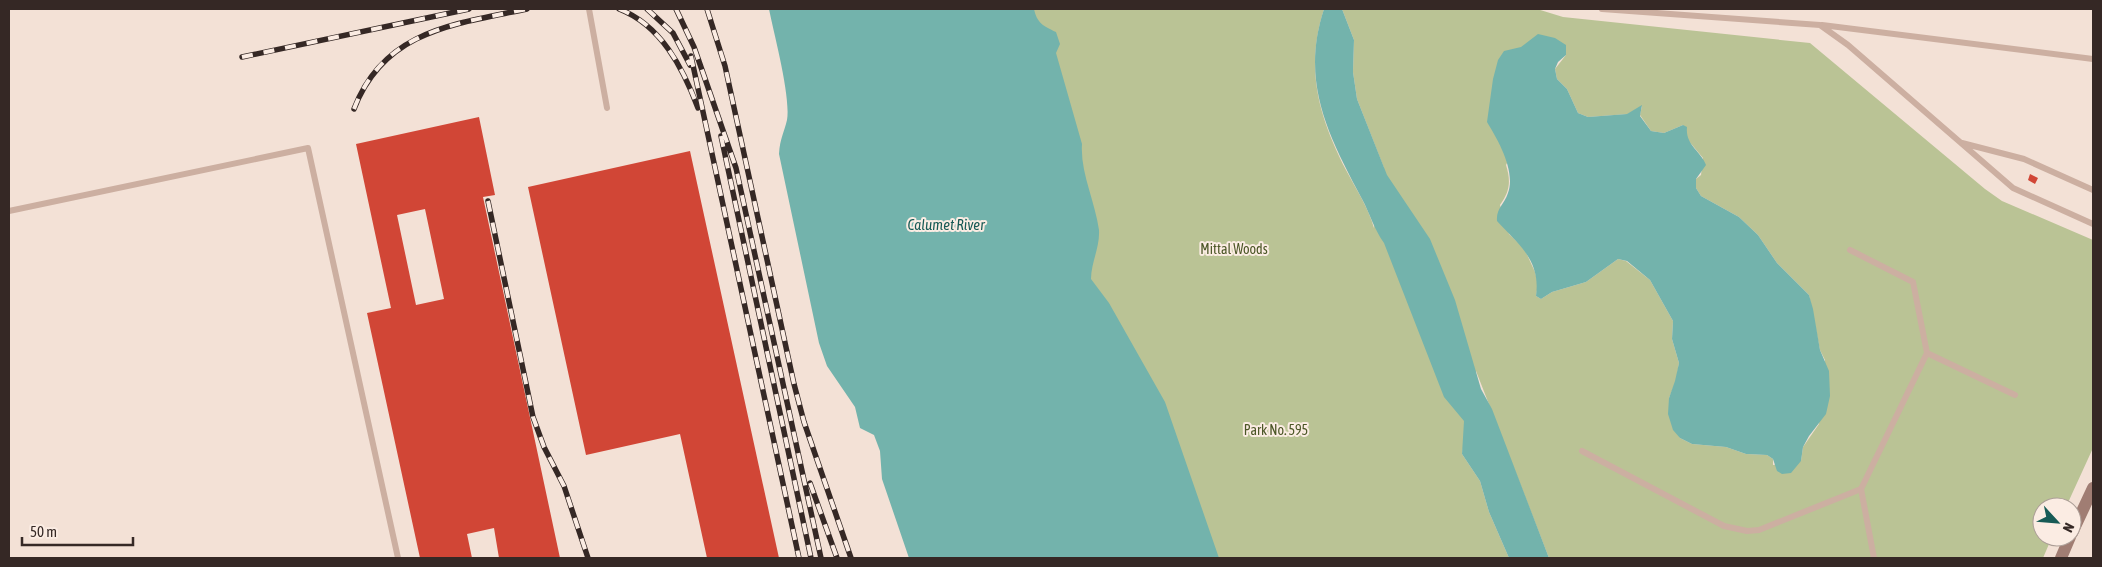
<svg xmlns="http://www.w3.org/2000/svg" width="2102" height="567" font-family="'Asap Condensed',sans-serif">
	<rect width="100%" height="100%" fill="#f3e1d6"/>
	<path fill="#bac395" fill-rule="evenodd" d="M1032 9H1324C1305 68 1318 115 1346 170 1356 189 1368 207 1374 228L1384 168 1357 99 1353 72 1354 40 1342 9H1537L1563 17 1810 43 1985 189 2002 201 2093 240V448L2066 507H2042V537H2052L2043 558H1549L1476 371 1462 454 1480 481 1489 512 1509 558H1185L1080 256ZM1566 45V55L1555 69 1557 79 1567 89 1578 113 1588 117 1628 114 1642 106 1640 115 1651 131 1664 133 1683 125 1688 140 1703 158 1701 175 1696 179V188L1701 196 1739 217 1758 235 1777 263 1809 295 1820 350 1825 360 1819 424 1803 447 1801 461 1773 465V459L1767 455 1746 454 1726 447 1692 444 1680 438 1669 398 1676 381 1679 363 1672 339 1673 321 1650 280 1626 261 1618 259 1586 282 1552 292 1541 299 1536 296 1538 284 1535 272 1524 248 1509 234 1500 205C1510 191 1511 181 1506 165Z"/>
	<path fill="#73b3ac" d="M769 9H1034C1037 23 1043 26 1056 32L1060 44 1056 53 1082 144C1080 172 1095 201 1099 230 1100 247 1091 263 1091 279L1109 303 1165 402 1219 558H909L882 479 880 451 874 435 860 428 855 407 827 366 819 343 779 154C780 138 784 133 787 120 791 97 774 34 769 9Z
		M1324 9H1342L1354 40 1353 72 1357 99 1387 175 1430 239 1455 300 1481 389 1492 409 1549 558H1509L1489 512 1480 481 1462 454 1464 421 1444 397 1384 243C1374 229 1370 214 1362 199 1328 135 1300 82 1324 9Z
		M1538 34 1555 38 1566 45V55L1558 62 1555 69 1557 79 1567 89 1578 113 1588 117 1627 114 1642 105 1640 116 1651 131 1664 133 1683 125 1687 127C1685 145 1701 151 1706 165L1696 179V188L1701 196 1739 217 1758 235 1777 263 1809 295 1813 309 1820 350 1829 371 1830 396 1826 414 1809 436 1803 447 1801 461 1791 473 1782 474 1777 471 1773 459 1767 455 1746 454 1726 447 1692 444 1680 438 1673 430 1668 414 1669 398 1675 381 1679 363 1672 339 1673 321 1650 280 1627 261 1618 259 1586 282 1552 292 1541 299 1536 296C1541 260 1518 244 1497 221 1496 208 1504 205 1508 193 1516 171 1498 140 1487 122L1493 79 1498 60 1504 51 1521 47Z"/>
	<path fill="#d14636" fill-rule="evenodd" d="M479 117 495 195 483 197 560 558H499L494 528 467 534 472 558H420L367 313 391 308 356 144ZM425 209 444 299 416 305 397 215Z
		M690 151 779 558H707L680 434 586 455 528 187Z
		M2030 174 2038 178 2035 184 2028 180Z"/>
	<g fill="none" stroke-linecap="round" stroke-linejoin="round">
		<path stroke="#ccafa1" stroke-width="6" d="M589 9 607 108
			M1602 9 1820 25 1848 45 2013 188 2093 224
			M1822 25 2093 59
			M1962 143 2024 159 2093 190
			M9 211 308 148 398 558
			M1927 353 2015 395
			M1582 451 1724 526 1747 531 1759 530 1861 489 1927 353 1913 282 1850 250
			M1861 489 1874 558"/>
		<path stroke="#a07d73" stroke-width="12" d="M2072 533 2093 488
			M2061 558 2070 537"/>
		<defs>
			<path id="rail" d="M619 9C661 25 683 68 698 108
				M647 9 673 33 690 65
				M676 9 694 47 736 168 821 558
				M707 9 725 66 794 384 804 422 851 558
				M691 56 799 558
				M242 57 469 9
				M354 109C384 30 455 24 527 9
				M721 136 811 558
				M488 201 533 417 544 447 564 486 588 558
				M810 483 837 558"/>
		</defs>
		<use href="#rail" stroke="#352825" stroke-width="5.5"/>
		<use href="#rail" stroke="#fbece3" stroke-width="4" stroke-dasharray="11" stroke-linecap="butt"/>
	</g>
	<g text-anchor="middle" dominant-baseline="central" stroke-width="4" stroke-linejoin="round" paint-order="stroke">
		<g font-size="14" fill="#4b5626" stroke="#fbece3">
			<text x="1234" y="249">Mittal Woods</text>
			<text x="1276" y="430">Park No. 595</text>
		</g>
		<g font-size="15" font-style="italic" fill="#175a55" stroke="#fbece3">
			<text x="946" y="224">Calumet River</text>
		</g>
	</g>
	<rect width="2102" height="567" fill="none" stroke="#352825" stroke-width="20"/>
	<g transform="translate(2057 522) rotate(116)"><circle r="24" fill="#fbece3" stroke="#ac9e97"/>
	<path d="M0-4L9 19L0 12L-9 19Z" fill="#175a55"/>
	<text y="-8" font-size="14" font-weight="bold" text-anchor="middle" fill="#352825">N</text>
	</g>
	<path d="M22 537v8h111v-8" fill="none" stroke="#352825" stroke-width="2.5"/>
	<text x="30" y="537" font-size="15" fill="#352825" stroke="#fbece3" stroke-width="4" paint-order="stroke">50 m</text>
</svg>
